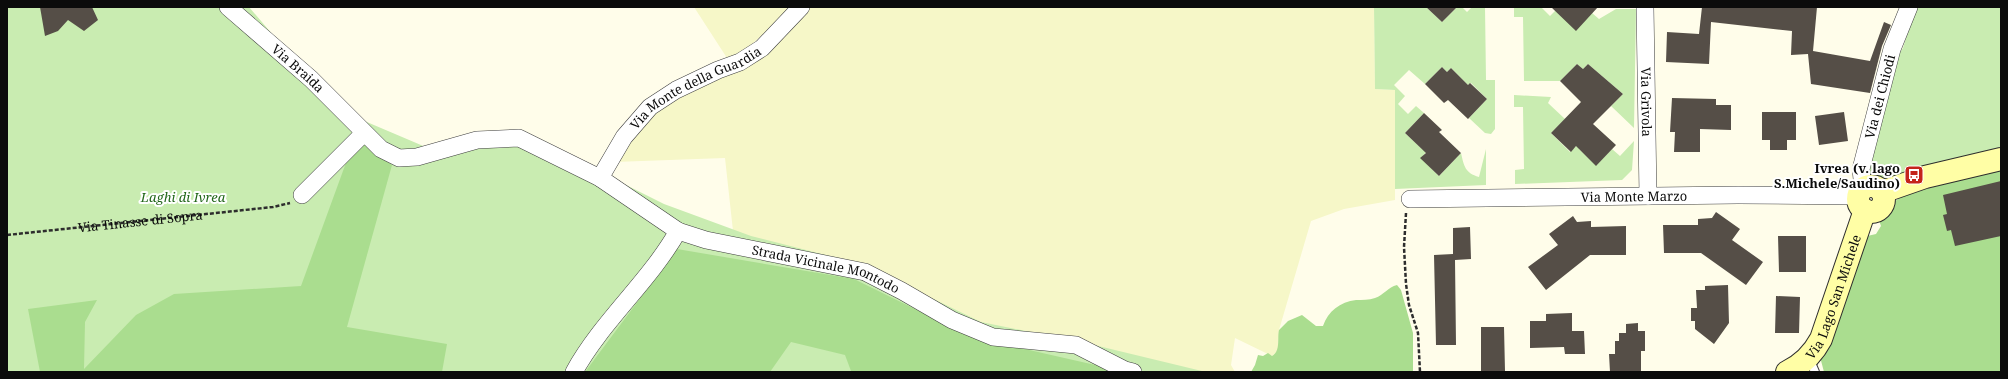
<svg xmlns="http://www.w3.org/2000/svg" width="2008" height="379" font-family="'Noto Serif',serif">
	<rect width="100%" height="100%" fill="#fffdea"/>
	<path fill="#f6f7c8" d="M694 7H793L742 53 727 58Z
		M809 7H1374L1375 89 1395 90V200L1344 209 1311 221 1279 330 1278 351 1272 356 1235 338 1231 365 1235 372H1153L991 331 734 240 725 158 614 162 652 111 705 78Z"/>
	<path fill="#c9ecb1" d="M7 7H249L295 61 348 114 428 148 515 137 570 157 664 204 751 236 861 264 981 322 1090 344 1206 372H7Z
		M1374 7H1426L1442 22 1457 7H1462L1467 12 1472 7H1485L1486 80H1495V129L1491 134 1485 133 1469 118 1487 99 1471 83 1468 85 1451 68 1447 72 1442 67 1425 84 1409 70 1394 85 1405 96 1398 104 1408 114 1416 106 1424 113 1405 133 1422 149 1428 150 1421 158 1439 176 1461 153C1464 166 1465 173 1479 177L1486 149V185L1395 189V90L1375 89Z
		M1514 7H1541L1550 16 1558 8 1592 13 1599 19 1616 9H1636L1634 128 1611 106 1623 94 1588 64 1583 69 1577 64 1560 81H1524L1523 17H1514Z
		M1915 7H2001V151L1892 178 1868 177 1892 64 1903 48Z
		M1514 95 1551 97 1548 103 1565 119 1551 133 1570 152 1578 144 1579 149 1596 165 1612 149 1620 156 1634 141 1632 170 1622 180 1515 184V170L1524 169 1523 107H1514Z"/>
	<path fill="#aadd8f" d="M364 143 392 165 347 327 447 344 442 372H40L28 309 97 300 85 322 84 369 136 315 174 294 301 286 347 160Z
		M2001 170V372H1824L1819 353 1863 237 1876 234 1881 226 1878 217 1884 209 1905 194Z
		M677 249 854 279 972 337 1126 372H854L851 371 845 355 791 342 770 372H585Z
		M1397 285 1401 290 1413 333V372H1251L1255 365 1258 355 1263 356 1268 353 1272 356C1281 351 1277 338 1279 330L1288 321 1302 315 1316 326H1323C1328 311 1340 302 1356 300 1362 300 1369 300 1375 298 1384 295 1388 287 1397 285Z"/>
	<path fill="#554e47" d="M40 7H92L98 20 84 31 68 20 58 31 45 36Z
		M1426 7H1457L1442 22Z
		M1551 7H1598L1576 31Z
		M1702 7H1817L1813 51 1870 61 1884 22 1891 25 1882 46 1870 93 1811 84 1808 54 1791 55 1792 31 1711 22 1709 64 1666 62 1667 32 1699 34Z
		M1577 64 1583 69 1588 64 1623 94 1593 124 1616 145 1596 166 1576 146 1571 152 1551 133 1581 102 1560 81Z
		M1442 67 1447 72 1451 68 1468 85 1470 83 1487 99 1468 119 1448 100 1444 103 1425 84Z
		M1672 98 1716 99V105H1731V130L1700 129V152H1674L1675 132H1670Z
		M1762 112H1796V140H1787V150H1770V140H1762Z
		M1844 112 1848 141 1819 145 1815 116Z
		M1424 113 1442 130 1439 132 1461 153 1439 176 1420 158 1426 153 1405 133Z
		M2001 181V236L1955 246 1951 230 1947 231 1943 215 1947 214 1943 195Z
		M1716 212 1740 229 1732 240 1763 262 1746 285 1701 253H1664L1663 225H1698V219L1712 218Z
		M1573 216 1577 222 1591 221V227L1626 226V255H1590L1546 290 1528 267 1558 245 1549 234Z
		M1470 227 1471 259 1455 260 1456 345H1436L1434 255 1453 254V228Z
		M1778 236H1806V272H1779Z
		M1728 285 1729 323 1714 344 1695 329V321H1691V308H1697L1696 290H1705V286Z
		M1776 296 1800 297 1799 333H1775Z
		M1572 313V331H1584L1585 354H1565L1564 347 1530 348V321H1546V314Z
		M1638 323V331H1645V351H1641V371L1610 372 1609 354H1615V341H1619V333H1626V324Z
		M1481 327H1504L1505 371H1481Z"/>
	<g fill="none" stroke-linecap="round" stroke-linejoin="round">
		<defs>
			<path id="lane" d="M1809 358 1815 372"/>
			<g id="street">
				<path id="s2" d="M228 7 311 79 381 149 399 158 417 157 477 140 519 138 600 178 678 231 706 240 865 272 902 291 952 320 993 337 1076 345 1125 370 1133 372"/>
				<path id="s3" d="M1645 7 1648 196"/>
				<path id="s4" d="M600 178 624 137 650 107 676 90 718 70 740 62 762 48 801 7"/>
				<path id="s5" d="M1863 189 1861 169 1892 49 1909 7"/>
				<path d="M302 195 364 133"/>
				<path id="s6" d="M1410 199 1738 195 1859 196"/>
				<path d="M574 372C602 321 649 282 678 231"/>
			</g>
			<g id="secondary">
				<circle cx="1871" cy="199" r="13"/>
				<path d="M1882 192 1925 177 2001 159"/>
				<path id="s7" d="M1787 372C1802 365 1813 354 1821 339L1865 210"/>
			</g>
		</defs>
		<use href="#lane" stroke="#3e3e3e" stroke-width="10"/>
		<use href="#street" stroke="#3e3e3e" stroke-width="18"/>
		<use href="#secondary" stroke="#2d2d2d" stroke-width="24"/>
		<g stroke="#2d2d2d" stroke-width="2.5" stroke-dasharray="4 2" stroke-linecap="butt">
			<path d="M1406 213 1404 247 1406 284 1409 305 1418 333 1420 372"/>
			<path id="s1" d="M7 235 273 207 290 203"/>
		</g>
		<use href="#lane" stroke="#fff" stroke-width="8"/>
		<use href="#street" stroke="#fff" stroke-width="17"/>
		<use href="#secondary" stroke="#fffea5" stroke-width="22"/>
	</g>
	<defs>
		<symbol id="bus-square" viewBox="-11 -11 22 22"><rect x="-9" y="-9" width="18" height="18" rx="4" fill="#c4241b" stroke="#fff"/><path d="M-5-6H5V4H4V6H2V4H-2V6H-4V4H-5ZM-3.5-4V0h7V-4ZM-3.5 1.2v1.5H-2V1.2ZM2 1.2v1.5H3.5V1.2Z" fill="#fff"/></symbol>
	</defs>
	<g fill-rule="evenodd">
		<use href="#bus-square" x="1903" y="164" width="22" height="22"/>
	</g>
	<g text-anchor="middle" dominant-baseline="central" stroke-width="4" stroke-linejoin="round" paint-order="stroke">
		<g font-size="13" fill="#0b0b0b" stroke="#fff">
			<text stroke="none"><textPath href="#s2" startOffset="93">Via Braida</textPath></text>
			<text stroke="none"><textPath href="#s4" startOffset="136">Via Monte della Guardia</textPath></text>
			<text stroke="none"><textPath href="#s5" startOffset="95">Via dei Chiodi</textPath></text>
			<text stroke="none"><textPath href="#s3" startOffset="95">Via Grivola</textPath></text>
			<text stroke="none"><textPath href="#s6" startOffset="224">Via Monte Marzo</textPath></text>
			<text stroke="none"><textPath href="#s1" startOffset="134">Via Tinasse di Sopra</textPath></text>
			<text stroke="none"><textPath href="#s2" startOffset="689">Strada Vicinale Montodo</textPath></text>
			<text stroke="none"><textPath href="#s7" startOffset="92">Via Lago San Michele</textPath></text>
		</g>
		<g font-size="13" font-weight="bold" fill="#0b0b0b" stroke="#fff" text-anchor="end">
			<text x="1900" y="168">Ivrea (v. lago<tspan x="1900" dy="15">S.Michele/Saudino)</tspan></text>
		</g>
		<g font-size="13" font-style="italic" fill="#206618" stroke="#fff">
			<text x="183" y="197">Laghi di Ivrea</text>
		</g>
	</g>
	<rect width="2008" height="379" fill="none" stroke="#0b0b0b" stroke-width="16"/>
</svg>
